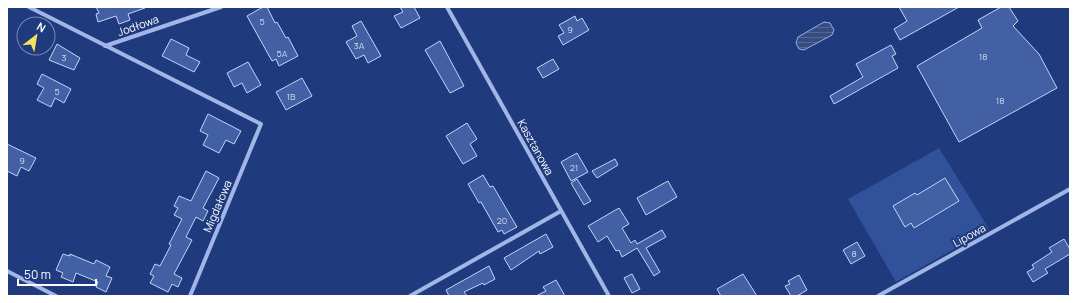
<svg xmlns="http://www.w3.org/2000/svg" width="1077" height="303" font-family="Manrope,sans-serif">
	<defs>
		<pattern id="water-rules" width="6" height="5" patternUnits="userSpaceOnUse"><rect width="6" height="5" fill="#384d7f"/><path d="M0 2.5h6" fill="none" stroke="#566892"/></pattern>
	</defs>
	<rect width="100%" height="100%" fill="#1f3a7d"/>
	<path fill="#31519b" d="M939 148 989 229 896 282 848 199Z"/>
	<path fill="url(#water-rules)" stroke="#94afe9" d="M824 22 830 23 834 30 832 35 804 50 799 49 796 43 798 37Z"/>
	<path fill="#4360a4" stroke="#c5d4f6" d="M96 7H145V8L128 14 130 20 119 24 116 16 98 22 96 14 99 13Z
		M263 7H267L275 23 277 22 286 38 288 37 298 56 279 66 276 59 272 61 247 16Z
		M400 7H414L420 18 401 28 394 16 403 12Z
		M899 7H959L900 40 894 29 907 21Z
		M1001 7H1009L1018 21 1013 26 1039 54 1057 88 959 142 917 66 982 28 978 20Z
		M575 16 577 21 582 18 589 30 563 45 558 36 564 33 559 25Z
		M361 21 381 56 368 63 364 55 356 59 346 42 357 36 352 26Z
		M171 39 189 48 186 55 200 62 194 72 162 56Z
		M440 41 464 86 450 93 425 50Z
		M57 44 80 58 74 70 49 60Z
		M891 45 896 54 892 56 898 68 834 104 830 96 863 77 856 64Z
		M553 59 559 69 543 78 537 68Z
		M248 62 261 85 247 93 242 83 234 87 227 73Z
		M42 74 71 89 64 103 55 98 51 107 37 100 44 88 37 84Z
		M302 78 312 96 286 110 276 92Z
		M208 114 241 131 234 144 226 140 219 153 203 145 208 135 200 131Z
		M467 123 477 139 470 144 477 156 463 164 446 136Z
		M7 144 36 158 29 171 21 167 17 176 7 171Z
		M577 153 588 172 571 181 561 162Z
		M615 159 618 165 597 178 592 171Z
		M206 171 219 178 203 208 208 211 203 221 196 217 186 237 192 240 174 274 182 278 178 287 172 284 168 292 150 283 154 276 150 274 155 264 160 266 171 245 169 244 182 219 174 215 178 208 174 206 179 196 191 201Z
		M483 175 490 187 493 186 517 227 504 234 502 230 498 232 481 202 479 203 468 184Z
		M945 178 959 201 914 228 911 223 905 227 893 206 915 193 917 195Z
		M577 179 591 201 584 205 571 183Z
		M668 181 677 197 646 215 637 198Z
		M619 208 629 224 622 228 631 243 635 240 637 244 662 230 666 237 646 248 660 272 654 276 637 248 622 257 619 250 616 251 607 236 598 242 588 226Z
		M546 234 553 247 540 254 539 251 511 270 504 258Z
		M1064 239 1070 249V254L1045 269 1048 273 1033 282 1027 272 1034 268 1032 265 1052 252 1049 248Z
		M857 242 865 256 851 264 843 250Z
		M63 254 70 256V254L94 264 96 260 110 267 106 276 112 278 106 292 96 287 98 282 76 273 73 282 61 277 63 273 56 270Z
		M489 266 495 279 484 285 483 283 464 292 467 296H449L446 290Z
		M632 274 640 289 632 293 624 278Z
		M743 274 757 296H721L717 289Z
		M799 275 807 290 797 296H791L785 286 790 284 788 281Z
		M556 280 565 296H536L546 291 543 287Z"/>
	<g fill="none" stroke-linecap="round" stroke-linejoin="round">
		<path stroke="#a1b6e7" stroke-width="4" d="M29 7 261 124 190 296
			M447 7 609 296
			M105 46 221 7
			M7 271 56 296
			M410 296 561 211
			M878 296 1070 189"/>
	</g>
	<g text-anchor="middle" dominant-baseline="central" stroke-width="4" stroke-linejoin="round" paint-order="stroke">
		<g font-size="9" fill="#d0d7e8">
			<text x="262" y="21">5</text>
			<text x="570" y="29">9</text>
			<text x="359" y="45">3A</text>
			<text x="282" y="53">5A</text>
			<text x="983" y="56">18</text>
			<text x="64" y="57">3</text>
			<text x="57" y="91">5</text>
			<text x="291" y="96">1B</text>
			<text x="1000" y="100">18</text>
			<text x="22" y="160">9</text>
			<text x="574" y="167">21</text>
			<text x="502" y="220">20</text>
			<text x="854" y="253">8</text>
		</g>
		<g font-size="11" fill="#fff" stroke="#1f3a7d">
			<text transform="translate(138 25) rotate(-19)">Jodłowa</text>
			<text transform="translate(536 147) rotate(61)">Kasztanowa</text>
			<text transform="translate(217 206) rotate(-67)">Migdałowa</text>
			<text transform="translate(969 235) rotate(-29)">Lipowa</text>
		</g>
	</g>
	<rect width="1077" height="303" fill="none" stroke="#ffffff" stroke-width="16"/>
	<g transform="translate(36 36) rotate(31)"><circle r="19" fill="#1f3a7d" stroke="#7989b1"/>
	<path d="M0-3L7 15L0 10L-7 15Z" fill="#f6e160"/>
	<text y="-6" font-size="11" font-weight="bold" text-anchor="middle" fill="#ffffff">N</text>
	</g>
	<path d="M18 279v6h78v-6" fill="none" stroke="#ffffff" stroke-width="2"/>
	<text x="24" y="279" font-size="12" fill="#ffffff" stroke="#1f3a7d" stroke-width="3" paint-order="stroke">50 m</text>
</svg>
